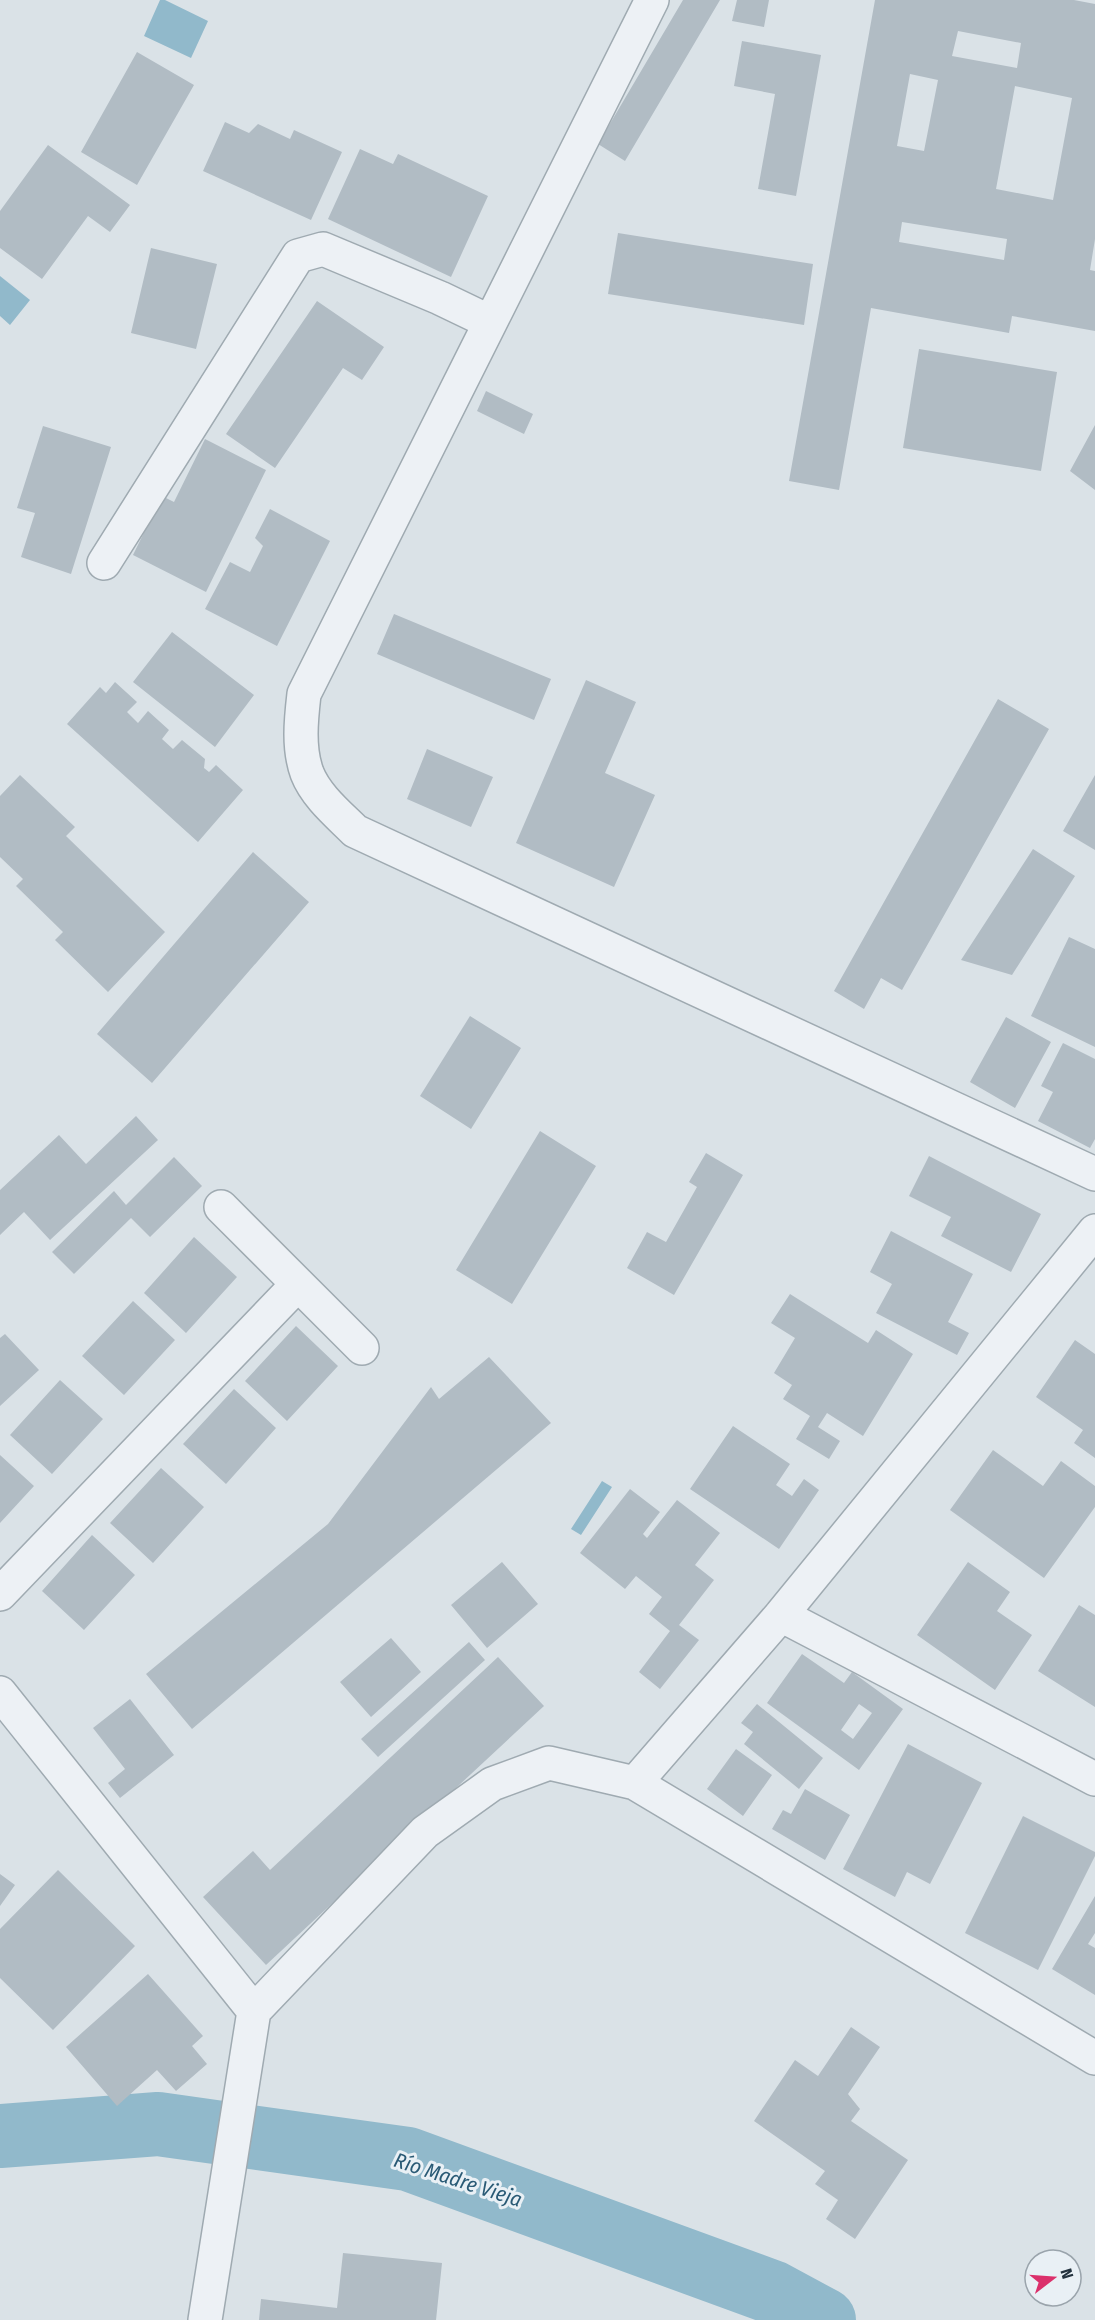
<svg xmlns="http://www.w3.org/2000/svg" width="1095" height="2320" font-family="'Fira Sans Condensed',sans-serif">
	<rect width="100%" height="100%" fill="#dae2e7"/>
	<path fill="#91b9cb" d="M160 0H165L208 21 191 58 144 36Z
		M0 276 30 300 10 325 0 316Z
		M602 1481 612 1487 581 1535 571 1529Z"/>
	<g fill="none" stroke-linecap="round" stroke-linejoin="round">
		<path stroke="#91b9cb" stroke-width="64" d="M0 2136 158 2124 408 2159 772 2292 824 2320"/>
	</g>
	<path fill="#b1bcc4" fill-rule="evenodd" d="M683 0H720L625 161 598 144Z
		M737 0H769L764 27 732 21Z
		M875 0H1074L1095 4V239L1090 270 1095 271V331L1012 316 1009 333 871 308 839 490 789 481ZM958 31 1021 43 1017 68 952 56ZM910 74 938 80 924 151 897 146ZM1015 86 1072 98 1053 200 996 189ZM902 222 1007 239 1004 260 899 242Z
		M742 41 821 55 796 196 758 189 775 94 734 86Z
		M137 52 194 85 137 185 81 152Z
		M225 122 249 133 258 124 290 139 294 130 342 152 311 220 203 171Z
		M48 145 130 205 110 232 88 216 42 279 0 248V211Z
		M360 149 393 164 398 154 488 196 451 277 328 219Z
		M618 233 813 264 804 325 608 294Z
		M151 248 217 264 196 349 131 333Z
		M317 301 384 347 362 380 343 368 275 468 226 434Z
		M919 349 1057 372 1041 471 903 448Z
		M486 391 533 414 524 434 477 411Z
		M1095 425V490L1070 471Z
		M43 426 111 447 71 574 21 557 35 513 17 508Z
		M205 439 266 470 206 592 133 555 162 496 174 502Z
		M270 509 330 541 277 646 205 609 230 562 250 572 263 546 255 538Z
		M394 614 551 679 534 720 377 654Z
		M172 632 254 695 215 747 133 682Z
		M586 680 636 702 605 773 655 795 614 887 516 843Z
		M115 682 137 702 127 712 138 723 148 711 169 730 162 739 173 749 182 740 205 759 204 768 209 772 216 765 243 790 198 842 67 724 100 687 106 693Z
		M998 699 1049 729 902 990 881 978 864 1009 834 991Z
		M427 749 493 777 471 827 407 799Z
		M20 775 75 827 66 836 165 932 108 992 55 940 63 932 16 886 23 879 0 857V796Z
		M1095 775V850L1063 831Z
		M1033 849 1075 876 1012 975 961 960Z
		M253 852 309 902 152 1083 97 1034Z
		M1069 937 1095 949V1047L1031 1016Z
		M470 1016 521 1048 471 1129 420 1096Z
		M1006 1017 1051 1042 1015 1108 970 1082Z
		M1063 1043 1095 1059V1139L1090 1148 1038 1121 1053 1092 1041 1086Z
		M136 1116 158 1140 50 1240 24 1212 0 1235V1190L59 1135 86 1164Z
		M540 1131 596 1166 512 1304 456 1270Z
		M706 1153 743 1175 674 1295 627 1268 647 1232 666 1242 697 1187 689 1182Z
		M929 1156 1041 1214 1011 1272 941 1236 951 1217 909 1196Z
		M174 1157 202 1186 150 1237 131 1218 74 1274 52 1252 114 1191 126 1205Z
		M891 1231 973 1274 948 1322 969 1333 957 1355 876 1313 892 1284 870 1272Z
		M194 1237 237 1277 186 1333 144 1293Z
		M790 1294 868 1343 876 1330 913 1354 863 1436 827 1413 818 1427 840 1441 829 1459 796 1439 810 1416 783 1399 792 1385 774 1373 795 1338 771 1323Z
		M133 1301 175 1340 124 1395 82 1356Z
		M296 1326 338 1366 287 1421 245 1381Z
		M5 1334 39 1370 0 1406V1338Z
		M1075 1340 1095 1354V1458L1074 1443 1083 1430 1036 1397Z
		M489 1357 551 1423 192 1729 146 1674 328 1524 431 1387 439 1399Z
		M60 1380 103 1419 52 1474 10 1435Z
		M234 1389 276 1428 226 1484 183 1444Z
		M733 1426 790 1464 776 1485 792 1496 804 1479 819 1490 779 1549 690 1489Z
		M993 1450 1043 1486 1061 1461 1095 1486V1507L1044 1578 950 1510Z
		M0 1455 34 1486 0 1523Z
		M161 1468 204 1507 153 1563 110 1523Z
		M630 1489 660 1512 643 1534 647 1538 677 1500 720 1533 695 1565 714 1580 679 1625 699 1640 660 1689 639 1672 670 1631 649 1614 662 1597 636 1576 625 1589 580 1553Z
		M92 1535 135 1575 84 1630 42 1591Z
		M502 1562 538 1604 487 1648 451 1605Z
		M968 1562 1010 1592 997 1611 1032 1635 995 1690 917 1635Z
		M1079 1605 1095 1615V1707L1038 1671Z
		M391 1638 421 1672 371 1717 340 1682Z
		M469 1642 485 1660 378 1757 361 1739Z
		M802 1654 844 1683 852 1672 903 1709 859 1770 767 1703ZM859 1704 872 1713 853 1739 841 1730Z
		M498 1657 544 1706 266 1965 203 1897 253 1851 270 1870Z
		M130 1699 174 1755 120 1798 108 1783 125 1769 93 1728Z
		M757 1704 823 1758 799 1789 744 1744 753 1732 741 1723Z
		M908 1744 982 1783 930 1884 907 1872 895 1897 843 1869Z
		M736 1749 772 1775 743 1816 707 1789Z
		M805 1789 850 1815 825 1860 772 1829 783 1810 791 1814Z
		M1023 1816 1095 1852V1856L1038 1970 965 1933Z
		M58 1870 135 1946 53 2030 0 1978V1929Z
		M0 1874 15 1885 0 1906Z
		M1095 1896V1933L1088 1944 1095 1948V1995L1052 1969Z
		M148 1974 203 2036 192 2046 207 2064 176 2091 157 2070 117 2106 66 2047Z
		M851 2027 880 2047 848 2094 860 2109 851 2121 908 2160 855 2239 826 2219 838 2200 815 2184 825 2171 754 2121 795 2060 818 2076Z
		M343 2253 442 2263 436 2320H259L261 2299 337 2308Z"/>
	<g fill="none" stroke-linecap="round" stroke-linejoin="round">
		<defs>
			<path id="minor" d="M652 0 304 694C301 720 298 748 307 773 316 796 338 814 355 831L1095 1174
				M104 563 298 256 323 249 440 298 490 322
				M221 1207 362 1348
				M0 1594 298 1284
				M781 1615 1095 1779
				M0 1693 254 2011
				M635 1783 781 1615 1095 1231
				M205 2320 254 2011 425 1832 492 1784 549 1763 635 1783 1095 2058"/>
		</defs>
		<use href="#minor" stroke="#9faab1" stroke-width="36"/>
		<use href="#minor" stroke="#edf1f5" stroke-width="33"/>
	</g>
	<g text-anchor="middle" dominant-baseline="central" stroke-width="6" stroke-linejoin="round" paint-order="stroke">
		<g font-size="21" font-style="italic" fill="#2a5a75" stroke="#e9f0f5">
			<text transform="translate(458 2180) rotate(18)">Río Madre Vieja</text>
		</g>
	</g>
	<g transform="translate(1053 2278) rotate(73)"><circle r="28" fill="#e9f0f5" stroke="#9aa4ac" stroke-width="1.5"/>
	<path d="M0-4.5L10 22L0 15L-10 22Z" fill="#db306b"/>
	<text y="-9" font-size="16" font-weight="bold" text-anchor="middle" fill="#23323e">N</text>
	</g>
</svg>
